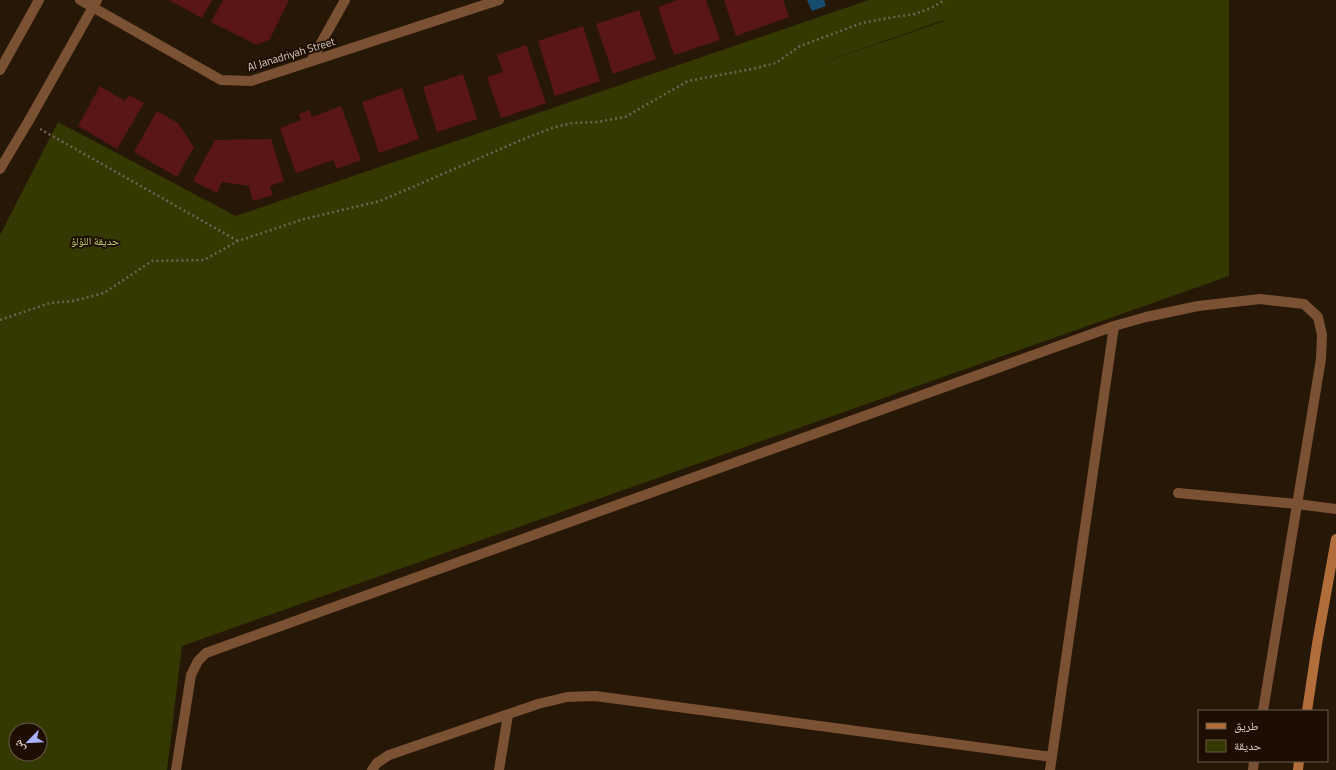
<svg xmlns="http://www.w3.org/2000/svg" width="1336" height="770" font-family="'Titillium Web','Noto Naskh Arabic',sans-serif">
	<rect width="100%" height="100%" fill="#271707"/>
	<path fill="#333900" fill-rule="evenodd" d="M869 0H1229V276L182 646 167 770H0V235L58 122 236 216ZM944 20V21L782 77ZM16 730H40V754H16Z"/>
	<path fill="#174c6f" d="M807 0H824L826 6 812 11Z"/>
	<path fill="#5a1519" d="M169 0H212L202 18Z
		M223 0H289L270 39 257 45 211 22Z
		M678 0H706L720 40 674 55 658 7Z
		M724 0H783L789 17 736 36Z
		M639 10 656 59 613 74 596 24Z
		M583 26 600 81 555 96 538 41Z
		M526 45 546 103 501 118 487 77 503 72 497 55Z
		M463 74 477 119 437 132 423 87Z
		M100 86 125 101 129 95 144 103 117 149 78 126Z
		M402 88 419 139 379 153 362 102Z
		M341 106 361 160 337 169 333 160 296 173 280 128 301 120 299 114 310 110 312 117Z
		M157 111 178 123 194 147 177 177 134 152Z
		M271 139 284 181 270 186 273 195 253 201 249 186 222 182 217 193 193 181 215 140Z"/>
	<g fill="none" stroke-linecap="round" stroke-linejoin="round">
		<path stroke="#716355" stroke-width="2.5" stroke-dasharray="2 3" stroke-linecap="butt" d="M40 129 238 241
			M0 320 50 303 73 301 104 293 152 261 204 260 238 241 304 219 380 201 526 138 555 127 573 123 597 122 625 117 688 81 752 69 776 63 800 46 862 23 894 17 915 14 931 8 945 0"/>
		<path stroke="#7a5132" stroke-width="10" d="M1178 493 1297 504 1336 509"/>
		<path stroke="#7a5132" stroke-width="10" d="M80 0 221 80 251 81 499 0
			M311 61 345 0
			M176 770 191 675 198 661 206 653 1114 326 1146 317 1198 306 1260 299 1304 304 1318 317 1322 335 1321 359 1263 711
			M372 770 377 763 389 755 538 704 567 697 595 696 1052 757
			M499 770 508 715
			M1050 770 1114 326
			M1253 770 1254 761"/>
		<path stroke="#7a5132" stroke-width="10" d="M0 70 39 0
			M0 169 28 122 97 0"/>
		<path stroke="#b16e3a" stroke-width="10" d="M1307 711 1317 644 1336 539
			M1298 770 1299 761"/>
	</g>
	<g text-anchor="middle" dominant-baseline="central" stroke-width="4" stroke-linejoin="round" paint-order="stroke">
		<g font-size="11" fill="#dacfc5" stroke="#1d0e01">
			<text transform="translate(291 54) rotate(-17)">Al Janadriyah Street</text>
		</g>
		<g font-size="11" fill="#c9d870" stroke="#1d0e01">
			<text x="95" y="241">حديقة اللؤلؤ</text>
		</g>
	</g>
	<rect x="1198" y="710" width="130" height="52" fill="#1d0e01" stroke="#695b4f"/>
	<rect x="1206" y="723" width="20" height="6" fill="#b16e3a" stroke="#695b4f"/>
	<text x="1234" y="730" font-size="12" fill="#dacfc5">طريق</text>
	<rect x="1206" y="740" width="20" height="12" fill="#333900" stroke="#695b4f"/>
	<text x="1234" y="750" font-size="12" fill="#dacfc5">حديقة</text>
	<g transform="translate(28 742) rotate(246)"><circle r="19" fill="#1d0e01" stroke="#695b4f"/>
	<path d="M0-3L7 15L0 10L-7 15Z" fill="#a9b0fc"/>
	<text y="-6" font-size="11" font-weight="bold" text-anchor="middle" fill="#dacfc5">ش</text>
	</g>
</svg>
